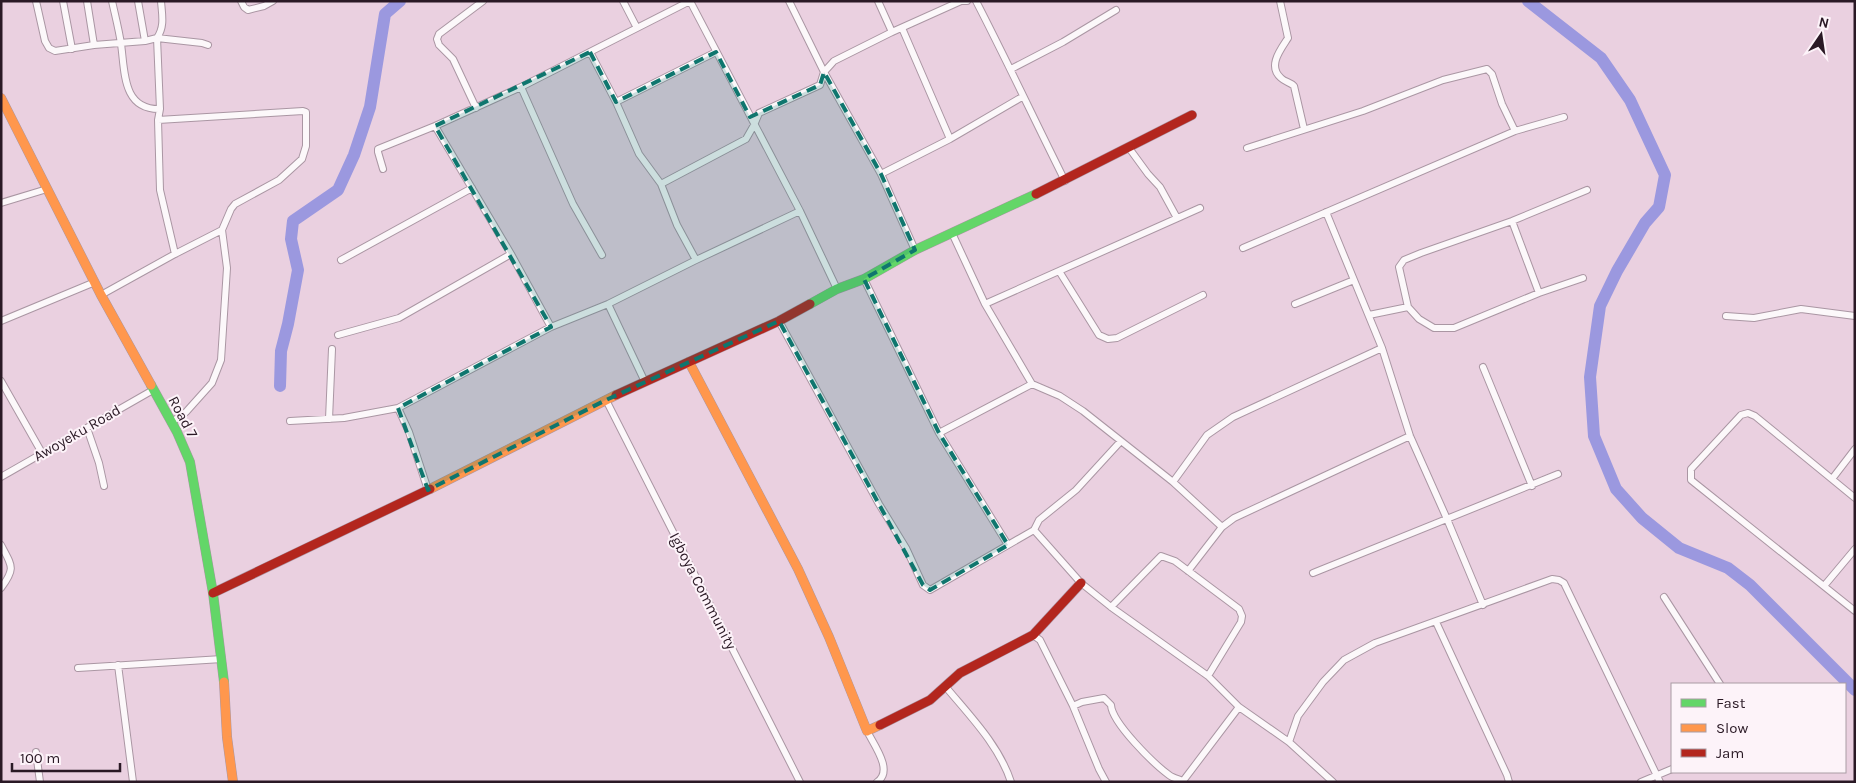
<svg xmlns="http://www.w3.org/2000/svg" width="1856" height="783" font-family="Karla,sans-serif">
	<rect width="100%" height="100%" fill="#ead0e0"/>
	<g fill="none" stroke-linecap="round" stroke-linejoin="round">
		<path stroke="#9b98df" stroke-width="12" d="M1528 1 1601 58 1630 100 1665 175 1659 207 1645 223 1617 271 1600 306 1590 377 1594 436 1616 489 1642 518 1679 548 1728 568 1750 585 1855 690
			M280 386 281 351 288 324 298 270 291 239 293 221 338 190 354 155 370 107 385 14 400 1"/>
		<defs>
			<path id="street" d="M36 1 45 41 49 48 55 51 94 45 145 41 157 38 202 43 208 45
				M63 1 72 49
				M87 1 94 45
				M112 1C115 15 119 30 121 44 125 71 122 110 160 109L158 120 160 190 175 254
				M138 1 145 41
				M241 1 244 7 248 10 264 6 273 1
				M623 1 637 28
				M690 1 800 211 837 289
				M789 1 824 72 881 174 915 250
				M878 1 892 32
				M976 1C1007 61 1035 121 1065 181
				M1280 1 1288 38C1281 49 1267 66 1281 78 1285 82 1290 82 1294 86L1304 129
				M902 28 950 139
				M590 52 616 102 639 154 661 184 677 225 696 260
				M1011 69 1063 42 1116 10
				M521 87 573 204 602 255
				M616 102 716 52
				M476 108 453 59 439 45 437 39 439 34 483 1
				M160 109 157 38C165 26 162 15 161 1
				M435 126 511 254 551 327
				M1129 148 1148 174 1160 187 1177 218
				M1247 148 1363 111 1443 80 1487 69 1492 74 1502 104 1515 131
				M383 169 378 152V149L435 126 521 87 690 1
				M881 174 950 139 1022 97
				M661 184 746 139 754 125 759 113 820 85 824 72 834 61 892 32 961 1H967
				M1 203 47 189
				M1326 212 1382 348 1410 436 1447 519 1483 605
				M1512 221 1539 293
				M952 233 985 304 1032 384 1060 396 1083 411 1173 482 1222 527
				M1243 248 1515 131 1564 117
				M341 260 472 188
				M1059 271 1099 335 1108 339 1117 338 1203 295
				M1583 278 1539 293 1454 328H1434L1419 319 1408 307 1399 267 1404 260 1421 253 1512 221 1587 190
				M864 279 939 433 1008 545
				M101 295 175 254 222 230 231 209 235 204 279 180 302 159 306 146V112L303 111 158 120
				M608 304 645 382
				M985 304 1200 208
				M1295 304 1354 280
				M1369 315 1408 307
				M1726 316 1754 318 1801 309 1855 316
				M1 321 95 282
				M779 321 879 504 906 548 923 585 930 590 1034 530 1039 520 1076 490 1120 442
				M338 335 399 318 511 254
				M1483 367 1532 486
				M1 381 42 453
				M606 400 800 782
				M398 408 409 432 428 490
				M329 419 332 349
				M290 421 344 418 398 408 551 327 608 304 694 261 800 211
				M172 422 186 412 212 383 221 360 227 268 222 230
				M87 428 99 463 104 486
				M939 433 1032 384
				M1 477 153 390
				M1832 479 1855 449
				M1173 482 1207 435 1233 417 1382 348
				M1855 498 1755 416 1748 413 1741 415 1691 469V480L1855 611
				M1034 530 1081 583 1111 607 1208 676 1239 707 1289 742 1333 782
				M1 545C12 566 16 568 1 588
				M1188 571 1222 527 1234 518 1410 436
				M1313 573 1558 474
				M1824 586 1855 549
				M1664 597 1720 684
				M1111 607 1161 556 1175 561 1239 609 1242 616 1241 622 1208 676
				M1436 622 1507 775 1509 782
				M1033 635 1040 640 1073 706 1099 769 1106 782
				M118 665 133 782
				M78 668 222 659
				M945 686C969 715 999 745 1011 782
				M1073 706 1082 702 1104 698 1111 705C1112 723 1154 764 1169 775 1173 778 1178 779 1183 781L1239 707
				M867 731C874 745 894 771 877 782
				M1289 742 1298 716 1323 682 1344 660 1375 643 1552 579 1559 580 1564 583 1660 782
				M36 752 40 782
				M1641 782 1672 769"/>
			<path id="fast" d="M810 304 837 289 864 279 915 250 1036 194
				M151 385 177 432 190 462 213 593 224 682"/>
			<path id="slow" d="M1 98 101 295 151 385
				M689 362 798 569 829 637 867 731 880 725
				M430 489 616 395
				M224 682 227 737 233 782"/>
			<path id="jam" d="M1036 194 1192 115
				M616 395 779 321 810 304
				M213 593 430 489
				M880 725 930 700 960 673 1033 635 1081 583"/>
		</defs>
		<use href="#street" stroke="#aa96a3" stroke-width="8"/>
		<use href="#fast" stroke="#aa96a3" stroke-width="10"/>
		<use href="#slow" stroke="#aa96a3" stroke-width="10"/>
		<use href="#jam" stroke="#aa96a3" stroke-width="10"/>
		<use href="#street" stroke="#fcf8fa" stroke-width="6"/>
		<use href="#fast" stroke="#63d668" stroke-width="9"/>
		<use href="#slow" stroke="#ff974d" stroke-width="9"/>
		<use href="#jam" stroke="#b3261e" stroke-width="9"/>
	</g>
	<path fill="#0f766e" fill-opacity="0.2" stroke="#0f766e" stroke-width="4" stroke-dasharray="10 6" stroke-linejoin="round" d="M590 52 616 102 716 52 750 117 820 85 824 72 881 174 915 250 864 279 939 433 1008 545 930 590 923 585 779 321 606 400 428 490 398 408 551 327 435 126Z"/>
	<g text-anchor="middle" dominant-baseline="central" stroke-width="4" stroke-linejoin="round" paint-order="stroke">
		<g font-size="15" fill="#2a1925" stroke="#fdf3f9">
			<text transform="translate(183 417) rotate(62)">Road 7</text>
			<text transform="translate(77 433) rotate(-30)">Awoyeku Road</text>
			<text transform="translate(703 591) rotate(63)">Igboya Community</text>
		</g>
	</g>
	<rect width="1856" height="783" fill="none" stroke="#2a1925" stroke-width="5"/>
	<rect x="1671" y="683" width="175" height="90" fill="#fdf3f9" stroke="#a99ca4"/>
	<rect x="1681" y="699" width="25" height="8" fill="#63d668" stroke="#a99ca4"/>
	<text x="1716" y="708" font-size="15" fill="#2a1925">Fast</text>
	<rect x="1681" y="724" width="25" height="8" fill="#ff974d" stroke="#a99ca4"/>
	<text x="1716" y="733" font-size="15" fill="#2a1925">Slow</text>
	<rect x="1681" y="749" width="25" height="8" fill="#b3261e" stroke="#a99ca4"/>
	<text x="1716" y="758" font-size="15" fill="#2a1925">Jam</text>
	<g transform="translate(1821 35) rotate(13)" stroke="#fdf3f9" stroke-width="4" paint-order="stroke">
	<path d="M0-4L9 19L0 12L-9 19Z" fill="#2a1925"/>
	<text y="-8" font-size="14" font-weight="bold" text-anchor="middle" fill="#2a1925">N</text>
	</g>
	<path d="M12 763v8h108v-8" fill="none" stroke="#2a1925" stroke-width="2.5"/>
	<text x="20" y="763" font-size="15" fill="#2a1925" stroke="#fdf3f9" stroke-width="4" paint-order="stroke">100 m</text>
</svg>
